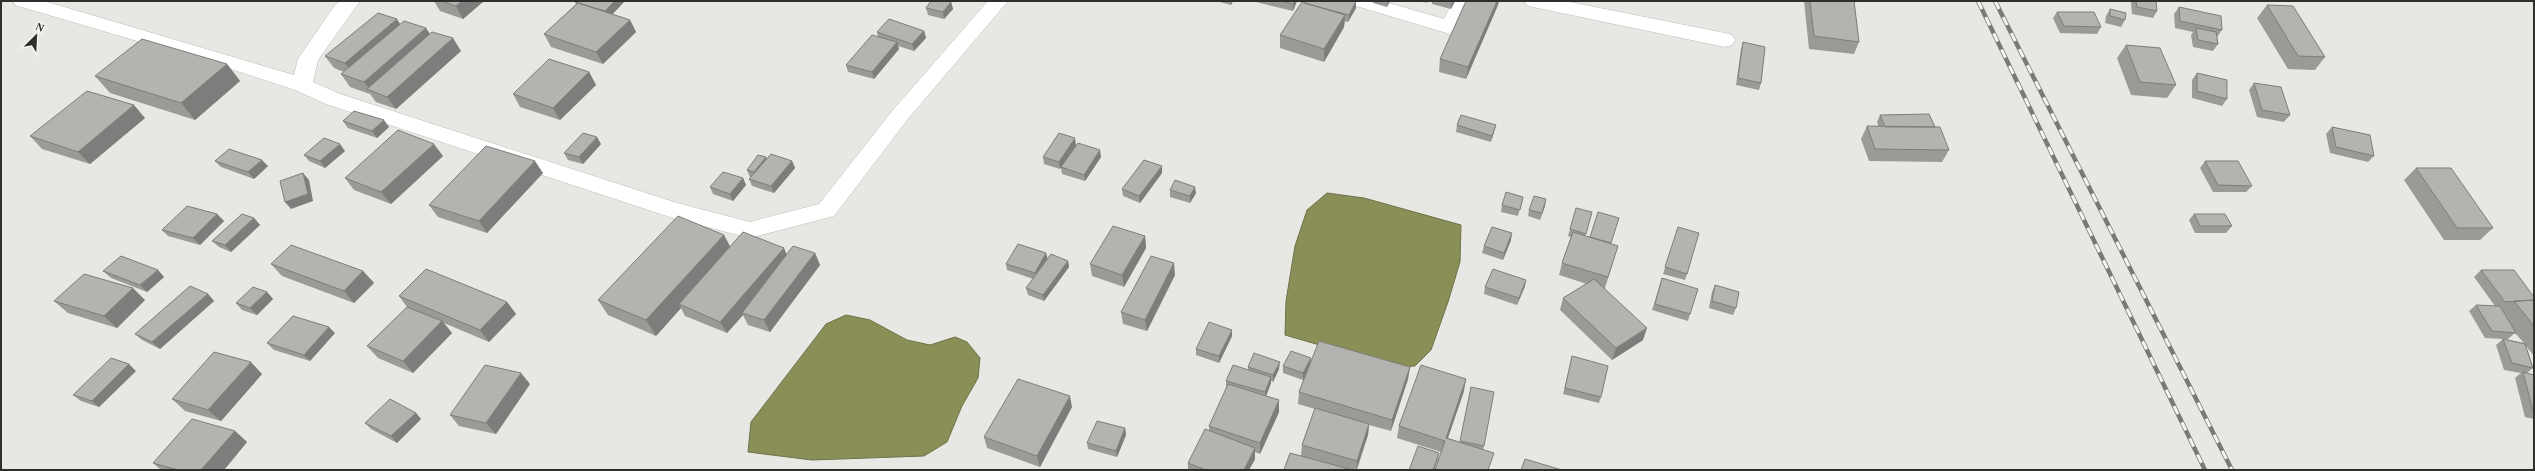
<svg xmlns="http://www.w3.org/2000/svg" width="2535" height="471" font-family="Georgia,serif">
	<rect width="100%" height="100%" fill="#e7e8e3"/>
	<path fill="#898f57" stroke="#6e724a" d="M1327 193 1364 198 1461 225 1460 262 1448 302 1431 350 1415 366 1395 367 1285 335 1286 301 1295 246 1307 210Z
		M846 315 870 320 907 340 930 345 955 337 967 342 980 358 978 378 962 406 947 442 924 456 812 460 748 452 751 422 826 324Z"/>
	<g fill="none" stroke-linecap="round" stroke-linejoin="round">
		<defs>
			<path id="minor" d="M13 1H44L294 75 298 59 335 5 340 1H360L318 60 313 82 340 94 677 203 750 222 819 204 893 110 988 1H1008L907 120 834 216 750 238 676 219 326 104 295 90 222 66 15 5Z
				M1351 1H1382L1444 19 1453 1H1471L1457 32 1450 34 1353 5Z
				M1524 1H1565L1725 33 1732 35 1735 40 1732 45 1725 47 1533 7 1526 5Z"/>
		</defs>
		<use href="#minor" stroke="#bdbeb9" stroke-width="1"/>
		<use href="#minor" fill="#fff" fill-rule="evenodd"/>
		<defs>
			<path id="rail" d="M1978 1 2205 470
				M1995 1 2232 470"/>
		</defs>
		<use href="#rail" stroke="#797a76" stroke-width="4.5"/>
		<use href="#rail" stroke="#f4f5f1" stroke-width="3" stroke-dasharray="9" stroke-linecap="butt"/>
	</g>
	<path fill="#9a9b97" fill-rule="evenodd" d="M434 1H484L463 19 440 11Z
		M577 1H623L624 2 612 14 630 20 636 32 603 64 551 47 544 34 576 4 575 2Z
		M1216 1H1233L1231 5Z
		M1256 1H1297L1293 11 1256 2Z
		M1373 1H1390L1387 7 1373 3Z
		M1420 1H1427V3Z
		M1432 1H1455L1451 9 1432 4Z
		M1804 1H1854L1859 42 1854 54 1809 49Z
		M2132 1H2156L2157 11 2153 18 2132 14 2131 3Z
		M951 2 953 9 944 19 928 15 926 8Z
		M1304 3 1356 8 1348 22 1345 21 1344 27 1324 62 1280 48V35Z
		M1498 5 1466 79 1439 72 1440 59Z
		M2267 5 2325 57 2315 70 2288 69 2257 18Z
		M2179 7 2222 30 2217 37 2218 44 2213 51 2193 47 2191 35 2193 32 2175 28 2174 14Z
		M2110 9 2125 20 2121 27 2105 23 2106 16Z
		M2057 12 2101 27 2097 34 2060 33 2053 18Z
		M400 24 426 28 430 34 461 51 396 109 376 102 370 94 350 87 341 74 344 72 334 68 325 56Z
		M924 31 926 38 914 51 898 46 899 49 874 79 848 72 846 65 878 37 877 32Z
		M1743 42 1761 83 1759 90 1736 85 1741 49Z
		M2126 45 2176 85 2167 98 2131 95 2117 58Z
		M227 64 240 81 195 120 110 93 95 76Z
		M589 72 596 85 560 120 520 107 513 94Z
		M2197 73 2227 99 2222 106 2192 98V80Z
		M2254 83 2290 115 2284 122 2257 117 2249 90Z
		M1880 115 1935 127 1949 150 1942 162 1869 161 1861 139 1867 126 1879 127 1877 122Z
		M145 118 90 164 42 149 30 136Z
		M343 121 389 127 377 138 348 128Z
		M1457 125 1494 132 1491 142 1456 132Z
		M2332 127 2374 156 2368 162 2330 153 2326 134Z
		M601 144 583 164 568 160 564 153Z
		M1076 145 1101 157 1085 181 1062 174 1061 168 1060 169 1044 164 1043 157Z
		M345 151 325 168 309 161 304 155Z
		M443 156 391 204 354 190 345 178Z
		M766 157 767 159 792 161 795 168 774 193 752 186 749 179 751 177H750L747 170Z
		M215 161 268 166 254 179 221 167Z
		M2205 161 2252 186 2246 192H2213L2200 168Z
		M2416 168 2493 228 2480 240H2444L2404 180Z
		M543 173 487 233 438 217 429 205Z
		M1162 173 1140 203 1123 196 1122 189Z
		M743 178 746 185 733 201 713 194 710 187Z
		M1170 190 1196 193 1190 203 1170 197Z
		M1523 197 1518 216 1501 212 1502 205Z
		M1545 206 1540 220 1528 216 1529 210Z
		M1592 212 1585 236 1618 246 1605 288 1643 340 1612 360 1560 310 1563 298 1587 284 1559 275 1562 263 1571 237 1568 236 1570 229Z
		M217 214 224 221 200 245 168 236 162 230Z
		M2194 214 2232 226 2226 233H2195L2189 220Z
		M254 218 260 225 231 252 219 247 212 241Z
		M1678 227 1687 274 1685 280 1663 274Z
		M724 235 730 246 786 254 815 253 820 265 770 332 748 325 743 315 727 333 685 316 681 308 656 336 608 315 598 300Z
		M1145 236 1146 248 1124 287 1092 276 1090 264Z
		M1511 240 1503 260 1482 253 1484 246Z
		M1046 253 1047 259 1068 261 1069 267 1044 301 1028 295 1026 288 1033 279 1007 270 1006 264Z
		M271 264 363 271 374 283 354 303 282 276Z
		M158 270 164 277 147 292 111 278 103 271Z
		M2481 270 2534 297V356L2526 346 2533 368 2527 373 2534 375V419L2525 417 2515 378 2521 373 2504 370 2496 345 2503 339 2485 338 2469 311 2476 305 2495 306 2474 277ZM2515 333 2524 343 2504 339H2508Z
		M1175 275 1147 331 1123 324 1121 312Z
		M1662 278 1690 314 1688 321 1652 310Z
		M1715 285 1736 308 1733 315 1709 308 1712 292Z
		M1525 286 1517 305 1484 294 1485 287Z
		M267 292 273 299 257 315 242 310 236 303Z
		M208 294 214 301 160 349 142 340 135 334Z
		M399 296 507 302 516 314 489 342 444 323 452 333 413 373 378 358 367 346 407 307Z
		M145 300 117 328 68 313 54 301Z
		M1232 330V336L1219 363 1196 355V349Z
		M335 333 310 361 274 350 267 343Z
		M1572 356 1601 397 1599 403 1563 394Z
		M1310 362 1410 367 1408 379 1391 431 1369 425 1368 435 1357 470H1351L1301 456 1302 445 1315 409 1298 404 1299 392 1305 375 1303 380 1283 373V366Z
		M1248 367 1279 369 1273 382 1271 381V383L1266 396 1279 400V412L1260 454 1255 452V459L1249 470H1188V463L1209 431V426L1227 387H1226V381L1248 369Z
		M136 371 99 407 81 401 73 395Z
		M262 374 221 421 185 411 172 399Z
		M530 384 496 434 459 426 450 415Z
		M1471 387 1484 446 1483 450 1491 464 1441 452 1397 438 1399 426 1464 391 1448 438 1460 442Z
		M1072 407 1040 467 987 448 984 437Z
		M416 413 421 419 397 443 371 429 365 423Z
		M1125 428 1126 435 1117 457 1088 449 1087 443Z
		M235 431 247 442 224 470H161L153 463Z"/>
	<path fill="#7d7e7b" d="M462 1H484L463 19 456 6Z
		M615 1H623L624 2 609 18 605 11Z
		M1231 1H1233L1231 5Z
		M1294 1H1297L1293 11V4Z
		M1356 1V8L1348 22 1349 15Z
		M1388 1H1390L1387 7Z
		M1452 1H1455L1451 9 1452 2Z
		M1497 1H1499L1498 5 1466 79 1468 67Z
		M951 2 953 9 944 19 943 12Z
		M1345 15 1344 27 1324 62V49Z
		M397 19 405 32 354 75 345 63Z
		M630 20 636 32 603 64 596 52Z
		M426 28 434 41 370 90 364 82Z
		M924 31 926 38 914 51 912 44Z
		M453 38 461 51 396 109 387 97Z
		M897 42 899 49 874 79 872 72Z
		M227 64 240 81 195 120 181 103Z
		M589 72 596 85 560 120 553 108Z
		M134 105 145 118 90 164 78 152Z
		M384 120 389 127 377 138 372 131Z
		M1496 125 1494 132 1491 142 1492 136Z
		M597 137 601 144 583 164 579 157Z
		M1075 138 1076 145 1060 169 1059 162Z
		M340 144 345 151 325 168 320 161Z
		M434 144 443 156 391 204 381 192Z
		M1100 150 1101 157 1085 181 1084 175Z
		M766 157 768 164 757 179 754 172Z
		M262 160 268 166 254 179 248 172Z
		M535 161 543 173 487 233 479 221Z
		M792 161 795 168 774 193 771 186Z
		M1162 166V173L1140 203 1139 196Z
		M303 173 309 180 313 201 291 209 285 202Z
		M743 178 746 185 733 201 730 194Z
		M1195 187 1196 193 1190 203V196Z
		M1546 199 1545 206 1540 220Z
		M217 214 224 221 200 245 193 238Z
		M254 218 260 225 231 252 225 245Z
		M1512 233 1511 240 1503 260 1504 253Z
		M724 235 732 251 679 304 681 308 656 336 646 320Z
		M1145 236 1146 248 1124 287 1122 275Z
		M784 248 789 260 742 313 743 315 727 333 720 322Z
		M815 253 820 265 770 332 764 320Z
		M1046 253 1048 260 1036 280 1035 273Z
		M1068 261 1069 267 1044 301 1043 295Z
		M1174 263 1175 275 1147 331 1145 320Z
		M158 270 164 277 147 292 140 285Z
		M363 271 374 283 354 303 344 291Z
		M1526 280 1525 286 1517 305 1519 298Z
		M133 288 145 300 117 328 104 316Z
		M267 292 273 299 257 315 250 308Z
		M208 294 214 301 160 349 152 342Z
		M507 302 516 314 489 342 480 330Z
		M442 321 452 333 413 373 403 361Z
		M329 327 335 333 310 361 304 355Z
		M1647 328 1643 340 1612 360 1616 348Z
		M1232 330V336L1219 363V356Z
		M1311 358 1310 365 1303 380V373Z
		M251 362 262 374 221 421 208 410Z
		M1280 362 1279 369 1273 382V375Z
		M129 364 136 371 99 407 92 401Z
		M1410 367 1408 379 1391 431 1392 420Z
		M521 373 530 384 496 434 486 423Z
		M1271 377V383L1265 399V392Z
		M1466 379 1464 391 1444 449 1446 438Z
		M1070 396 1072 407 1040 467 1037 456Z
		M1279 400V412L1260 454V443Z
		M416 413 421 419 397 443 391 436Z
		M1369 424 1368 435 1356 470 1357 461Z
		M1125 428 1126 435 1117 457 1116 451Z
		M235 431 247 442 224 470H201Z
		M1255 448V459L1249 470H1244Z
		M1439 453 1438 459 1434 470H1433Z"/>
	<path fill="#b3b4b0" stroke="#7d7e7b" d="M441 1H462L456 6Z
		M577 1H615L605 11 575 2Z
		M931 1H948L951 2 943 12 926 8Z
		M1281 1H1294L1293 4Z
		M1305 1H1356L1349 15 1304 3Z
		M1466 1H1497L1468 67 1440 59Z
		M1810 1H1854L1859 42 1814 36Z
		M2136 1H2156L2157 11 2137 7Z
		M1302 2 1345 15 1324 49 1280 35Z
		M578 3 630 20 596 52 544 34Z
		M2267 5 2293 6 2325 57 2298 56Z
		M2179 7 2221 16 2222 30 2180 21Z
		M2110 9 2126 13 2125 20 2110 16Z
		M2057 12H2094L2101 27 2064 26Z
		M378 13 397 19 345 63 325 56Z
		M889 19 924 31 912 44 877 32Z
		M404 21 426 28 364 82 341 74Z
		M2196 28 2216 32 2218 44 2198 40Z
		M432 32 453 38 387 97 367 89Z
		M872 35 897 42 872 72 846 65Z
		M142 39 227 64 181 103 95 76Z
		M1743 42 1765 47 1761 83 1738 78Z
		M2126 45 2160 48 2176 85 2140 82Z
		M549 59 589 72 553 108 513 94Z
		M2197 73 2227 80V99L2197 91Z
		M2254 83 2281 87 2290 115 2262 110Z
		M87 91 134 105 78 152 30 136Z
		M354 111 384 120 372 131 343 121Z
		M1929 114 1935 127H1885L1880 115Z
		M1461 115 1496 125 1492 136 1457 125Z
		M1867 126 1940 127 1949 150 1875 149Z
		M2332 127 2370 135 2374 156 2336 147Z
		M398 130 434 144 381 192 345 178Z
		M583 133 597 137 579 157 564 153Z
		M1059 133 1075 138 1059 162 1043 157Z
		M324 138 340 144 320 161 304 155Z
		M1078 143 1100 150 1084 175 1061 167Z
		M486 146 535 161 479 221 429 205Z
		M229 149 262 160 248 172 215 161Z
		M771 154 792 161 771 186 749 179Z
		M758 155 766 157 754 172 747 170Z
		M1144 160 1162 166 1139 196 1122 189Z
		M2205 161H2238L2252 186 2218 185Z
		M2416 168H2451L2493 228H2457Z
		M723 172 743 178 730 194 710 187Z
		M303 173 308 194 285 202 280 181Z
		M1175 180 1195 187 1190 196 1170 190Z
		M1506 192 1523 197 1520 210 1502 205Z
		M1534 196 1546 199 1542 213 1529 210Z
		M187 206 217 214 193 238 162 230Z
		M1576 208 1592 212 1586 234 1570 229Z
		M1598 212 1619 218 1611 243 1590 237Z
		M242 214 254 218 225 245 212 241Z
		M2194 214H2225L2232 226H2200Z
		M678 216 724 235 646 320 598 300Z
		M1113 226 1145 236 1122 275 1090 264Z
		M1492 227 1512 233 1504 253 1484 246Z
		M1678 227 1699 233 1687 274 1665 267Z
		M743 232 784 248 720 322 679 304Z
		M1573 232 1618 246 1608 277 1562 263Z
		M1018 244 1046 253 1035 273 1006 264Z
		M291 245 363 271 344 291 271 264Z
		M793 246 815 253 764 320 742 313Z
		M1051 254 1068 261 1043 295 1026 288Z
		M121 256 158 270 140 285 103 271Z
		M1151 256 1174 263 1145 320 1121 312Z
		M426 269 507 302 480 330 399 296Z
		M1493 269 1526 280 1519 298 1485 287Z
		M2481 270H2514L2534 297V300L2505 302Z
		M84 274 133 288 104 316 54 301Z
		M1662 278 1698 289 1690 314 1655 304Z
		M1594 279 1647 328 1616 348 1563 298Z
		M1715 285 1739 292 1736 308 1712 301Z
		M190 286 208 294 152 342 135 334Z
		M253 287 267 292 250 308 236 303Z
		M2534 300V326L2514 301Z
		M2476 305 2500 306 2516 333 2492 331Z
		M407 307 442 321 403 361 367 346Z
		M293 316 329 327 304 355 267 343Z
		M1209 322 1232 330 1219 356 1196 349Z
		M2503 339 2525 344 2533 368 2512 363Z
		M1319 341 1410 367 1392 420 1299 392Z
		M1291 351 1311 358 1303 373 1283 366Z
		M214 352 251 362 208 410 172 399Z
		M1254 353 1280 362 1273 375 1248 367Z
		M1572 356 1608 366 1601 397 1565 388Z
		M111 358 129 364 92 401 73 395Z
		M485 365 521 373 486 423 450 415Z
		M1233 365 1271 377 1265 392 1226 381Z
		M1421 365 1466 379 1446 438 1494 453 1488 470H1435L1445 441 1399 426Z
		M2523 372 2534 375V411H2533Z
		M1018 379 1070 396 1037 456 984 437Z
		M1228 384 1279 400 1260 443 1209 426Z
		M1471 387 1494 392 1484 446 1460 441Z
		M390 399 416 413 391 436 365 423Z
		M1315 408 1369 424 1357 461 1302 445Z
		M192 419 235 431 201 470H178L153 463Z
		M1097 421 1125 428 1116 451 1087 443Z
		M1205 429 1255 448 1244 470H1206L1188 463Z
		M1418 446 1439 453 1433 470H1409Z
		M1290 453 1349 469 1348 470H1284Z
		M1525 459 1562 470H1521Z"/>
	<rect width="2535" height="471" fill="none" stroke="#2e2f2d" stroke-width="4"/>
	<g transform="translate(36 36) rotate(24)" stroke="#f4f5f1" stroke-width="3" paint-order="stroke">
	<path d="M0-3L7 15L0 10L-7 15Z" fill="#2e2f2d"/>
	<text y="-6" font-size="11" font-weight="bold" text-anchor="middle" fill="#2e2f2d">N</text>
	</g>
</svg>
